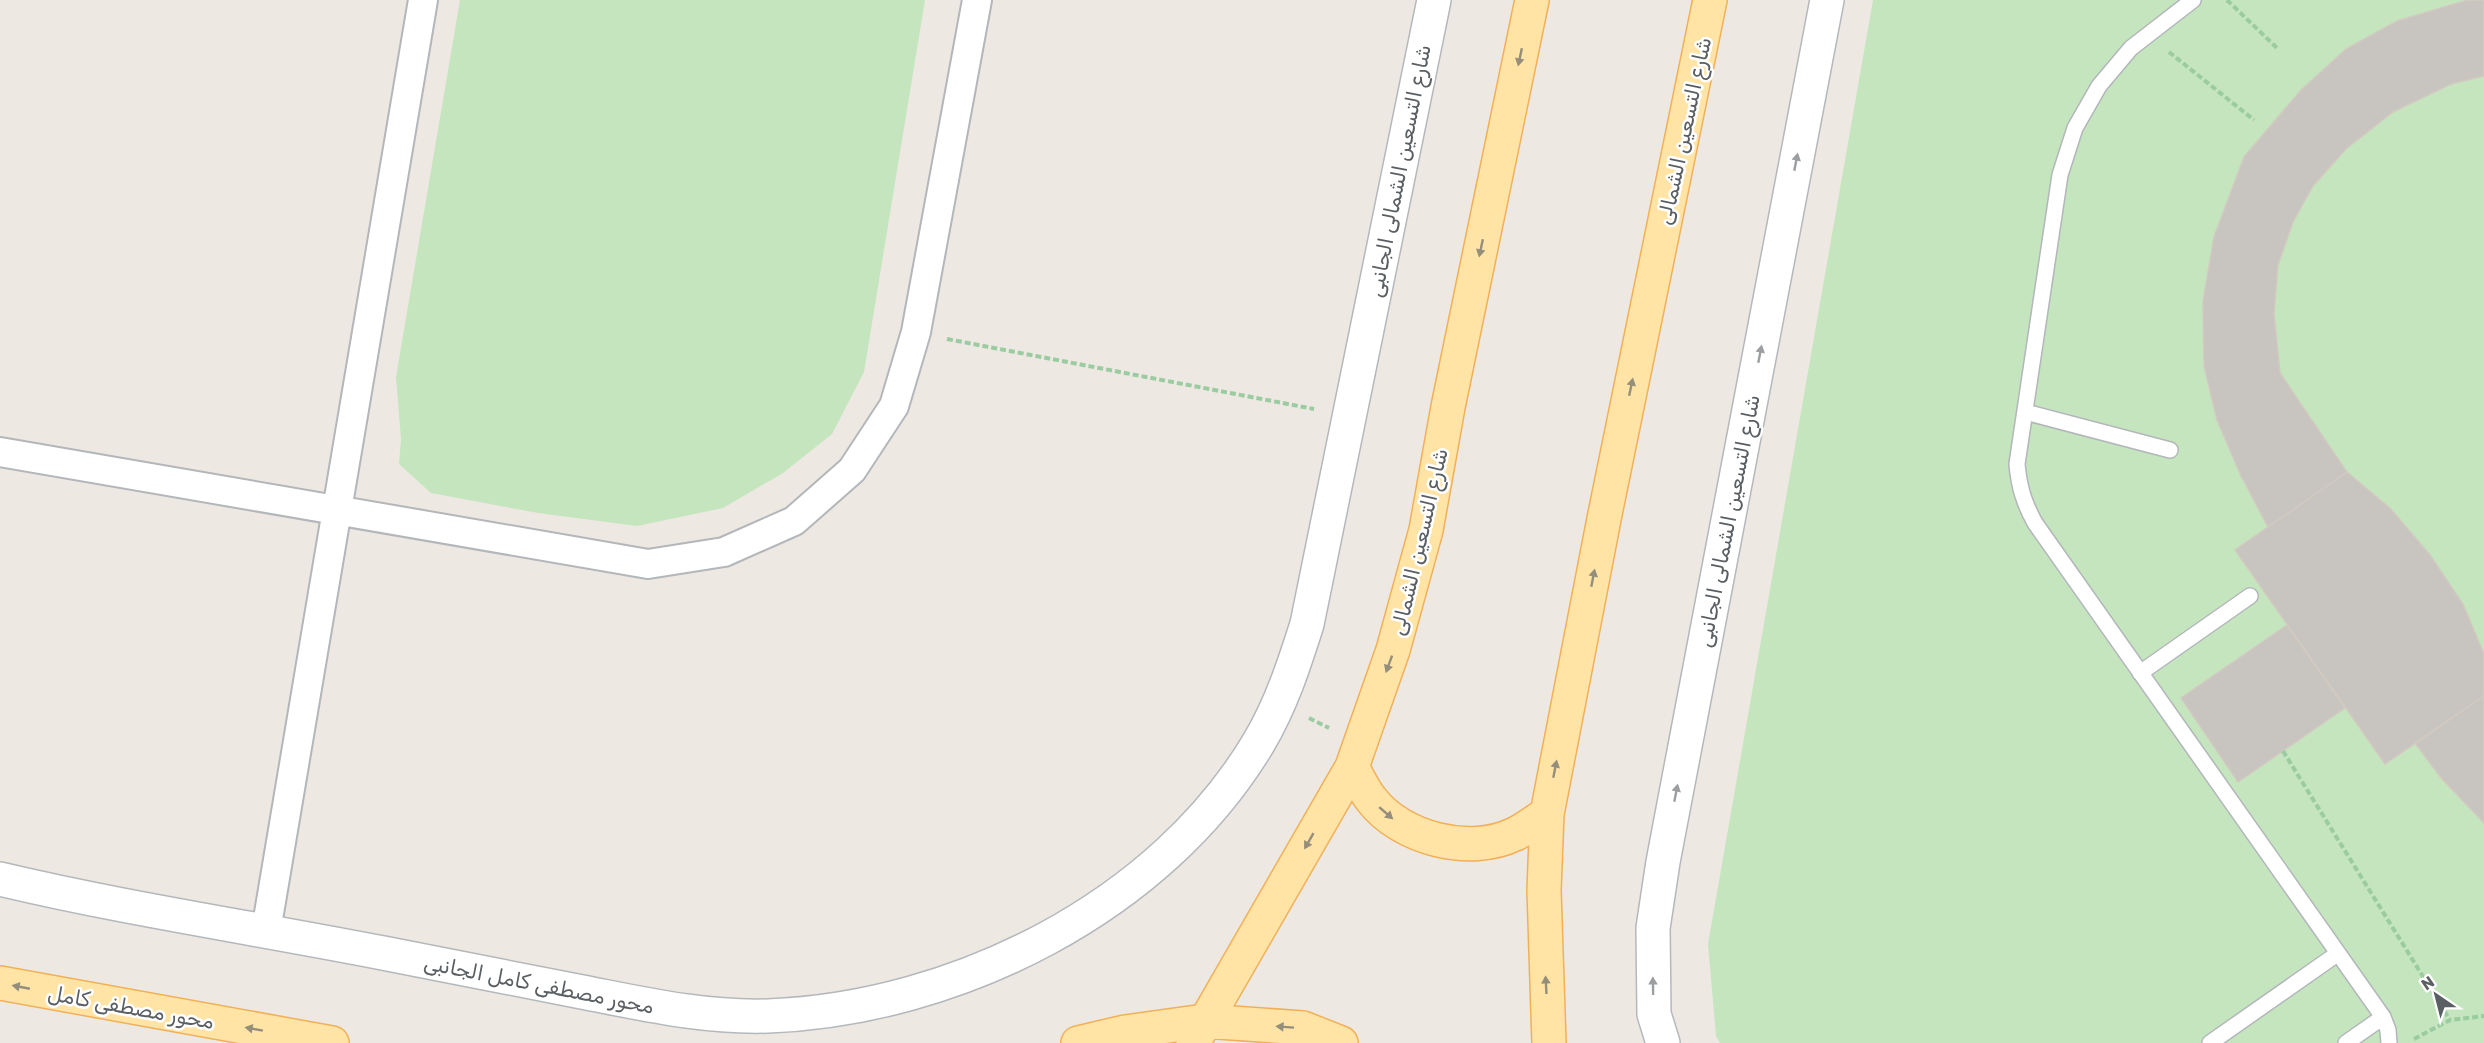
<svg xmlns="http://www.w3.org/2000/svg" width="2484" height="1043" font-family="Rubik,Cairo,sans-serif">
	<rect width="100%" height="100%" fill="#ede9e2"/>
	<path fill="#c4e5be" d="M460 0H925L864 372 832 434 783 473 723 508 637 526 538 513 431 493 399 464 401 439 396 377Z
		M1873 0H2484V1043H1720L1716 1036 1708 944Z"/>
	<path fill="#c8c4bf" stroke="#d2cac0" stroke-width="1.5" d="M2467 0H2484V76L2451 84 2393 112 2346 149 2313 186 2293 222 2278 265 2274 313 2280 373 2347 472 2268 527 2241 476 2217 420 2204 366 2203 301 2214 237 2244 157 2301 90 2346 49 2397 21Z
		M2347 472 2391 509 2430 555 2463 604 2484 654V696L2385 764 2235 550Z
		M2287 625 2345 708 2238 782 2181 698Z
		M2484 696V823L2441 778 2415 743Z"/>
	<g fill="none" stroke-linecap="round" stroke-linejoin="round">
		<defs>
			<path id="lane" d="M2193 0 2131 48 2099 86 2075 128 2060 175 2017 464C2019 487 2024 503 2035 523L2383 1017 2388 1030 2389 1043
				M2025 412 2170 450
				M2140 673 2250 596
				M2210 1043 2337 954
				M2346 1043 2383 1017"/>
			<path id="street" d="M0 452 648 564 724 552 794 521 852 470 894 406 916 332 977 0
				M266 931 423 0"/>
			<path id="secondary" d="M0 879C127 909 255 928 383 953 449 966 516 979 582 992 644 1004 704 1018 768 1016 956 1009 1161 907 1259 742 1281 705 1294 665 1307 624L1434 0
				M1663 1043 1654 1014 1653 928 1663 862 1827 0"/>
			<path id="primary" d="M1352 767C1358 777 1363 789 1371 799 1401 839 1470 856 1515 834 1526 829 1536 820 1547 814
				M0 983 332 1043
				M1078 1043 1125 1032 1204 1021 1303 1028 1341 1043
				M1193 1043 1352 767 1393 650 1426 530 1448 407 1532 0
				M1549 1043 1544 890 1547 814 1604 519 1710 0"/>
		</defs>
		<use href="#lane" stroke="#b3b6ba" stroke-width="18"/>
		<use href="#street" stroke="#b3b6ba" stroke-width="32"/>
		<use href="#secondary" stroke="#b4b8bd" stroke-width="36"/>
		<use href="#primary" stroke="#f1b058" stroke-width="36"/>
		<path stroke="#9acba1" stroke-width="4" stroke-dasharray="6 3" stroke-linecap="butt" d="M2227 0 2277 48
			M2169 52 2254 120
			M947 339 1314 409
			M1309 718 1329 728
			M2283 751 2450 1020
			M2414 1039 2450 1020 2484 1016"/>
		<use href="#lane" stroke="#fff" stroke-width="15"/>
		<use href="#street" stroke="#fff" stroke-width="28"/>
		<use href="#secondary" stroke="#fff" stroke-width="33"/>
		<use href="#primary" stroke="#ffe4a6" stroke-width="33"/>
	</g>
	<defs><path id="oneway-solid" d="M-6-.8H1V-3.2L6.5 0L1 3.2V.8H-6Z" transform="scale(1.5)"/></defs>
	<g fill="#948e7a">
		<use href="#oneway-solid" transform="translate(1520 57) rotate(102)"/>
		<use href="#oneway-solid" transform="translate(1481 248) rotate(102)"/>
		<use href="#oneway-solid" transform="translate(1631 387) rotate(-78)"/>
		<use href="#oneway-solid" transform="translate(1593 578) rotate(-79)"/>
		<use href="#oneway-solid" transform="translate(1389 664) rotate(110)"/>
		<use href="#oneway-solid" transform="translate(1555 769) rotate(-79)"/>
		<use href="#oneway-solid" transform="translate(1386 813) rotate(41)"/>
		<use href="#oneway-solid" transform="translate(1309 841) rotate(120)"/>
		<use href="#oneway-solid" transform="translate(1546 985) rotate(-93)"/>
		<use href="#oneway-solid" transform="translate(21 987) rotate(-169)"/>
		<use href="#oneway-solid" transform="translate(1285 1027) rotate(-176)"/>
		<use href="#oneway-solid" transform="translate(254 1029) rotate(-170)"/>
	</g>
	<g fill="#9c9fa1">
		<use href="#oneway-solid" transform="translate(1796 162) rotate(-79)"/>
		<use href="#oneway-solid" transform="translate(1760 354) rotate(-79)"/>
		<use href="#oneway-solid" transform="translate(1676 793) rotate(-79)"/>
		<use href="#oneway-solid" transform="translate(1653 986) rotate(-91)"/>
	</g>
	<g text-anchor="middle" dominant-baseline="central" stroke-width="5" stroke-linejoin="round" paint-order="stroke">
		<g font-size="21" fill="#5a5f63" stroke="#fff">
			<text transform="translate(1684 131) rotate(-78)">شارع التسعين الشمالى</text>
			<text transform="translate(1399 171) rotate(-79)">شارع التسعين الشمالى الجانبى</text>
			<text transform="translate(1728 521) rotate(-79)">شارع التسعين الشمالى الجانبى</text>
			<text transform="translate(1419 542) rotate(-77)">شارع التسعين الشمالى</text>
			<text transform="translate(539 984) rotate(11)">محور مصطفى كامل الجانبى</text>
			<text transform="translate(131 1007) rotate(10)">محور مصطفى كامل</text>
		</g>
	</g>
	<g transform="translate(2436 995) rotate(325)" stroke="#ffffff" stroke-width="4.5" paint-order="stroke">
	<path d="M0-4.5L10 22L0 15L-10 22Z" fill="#5a5f63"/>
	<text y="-9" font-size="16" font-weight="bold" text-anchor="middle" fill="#5a5f63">N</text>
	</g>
</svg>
